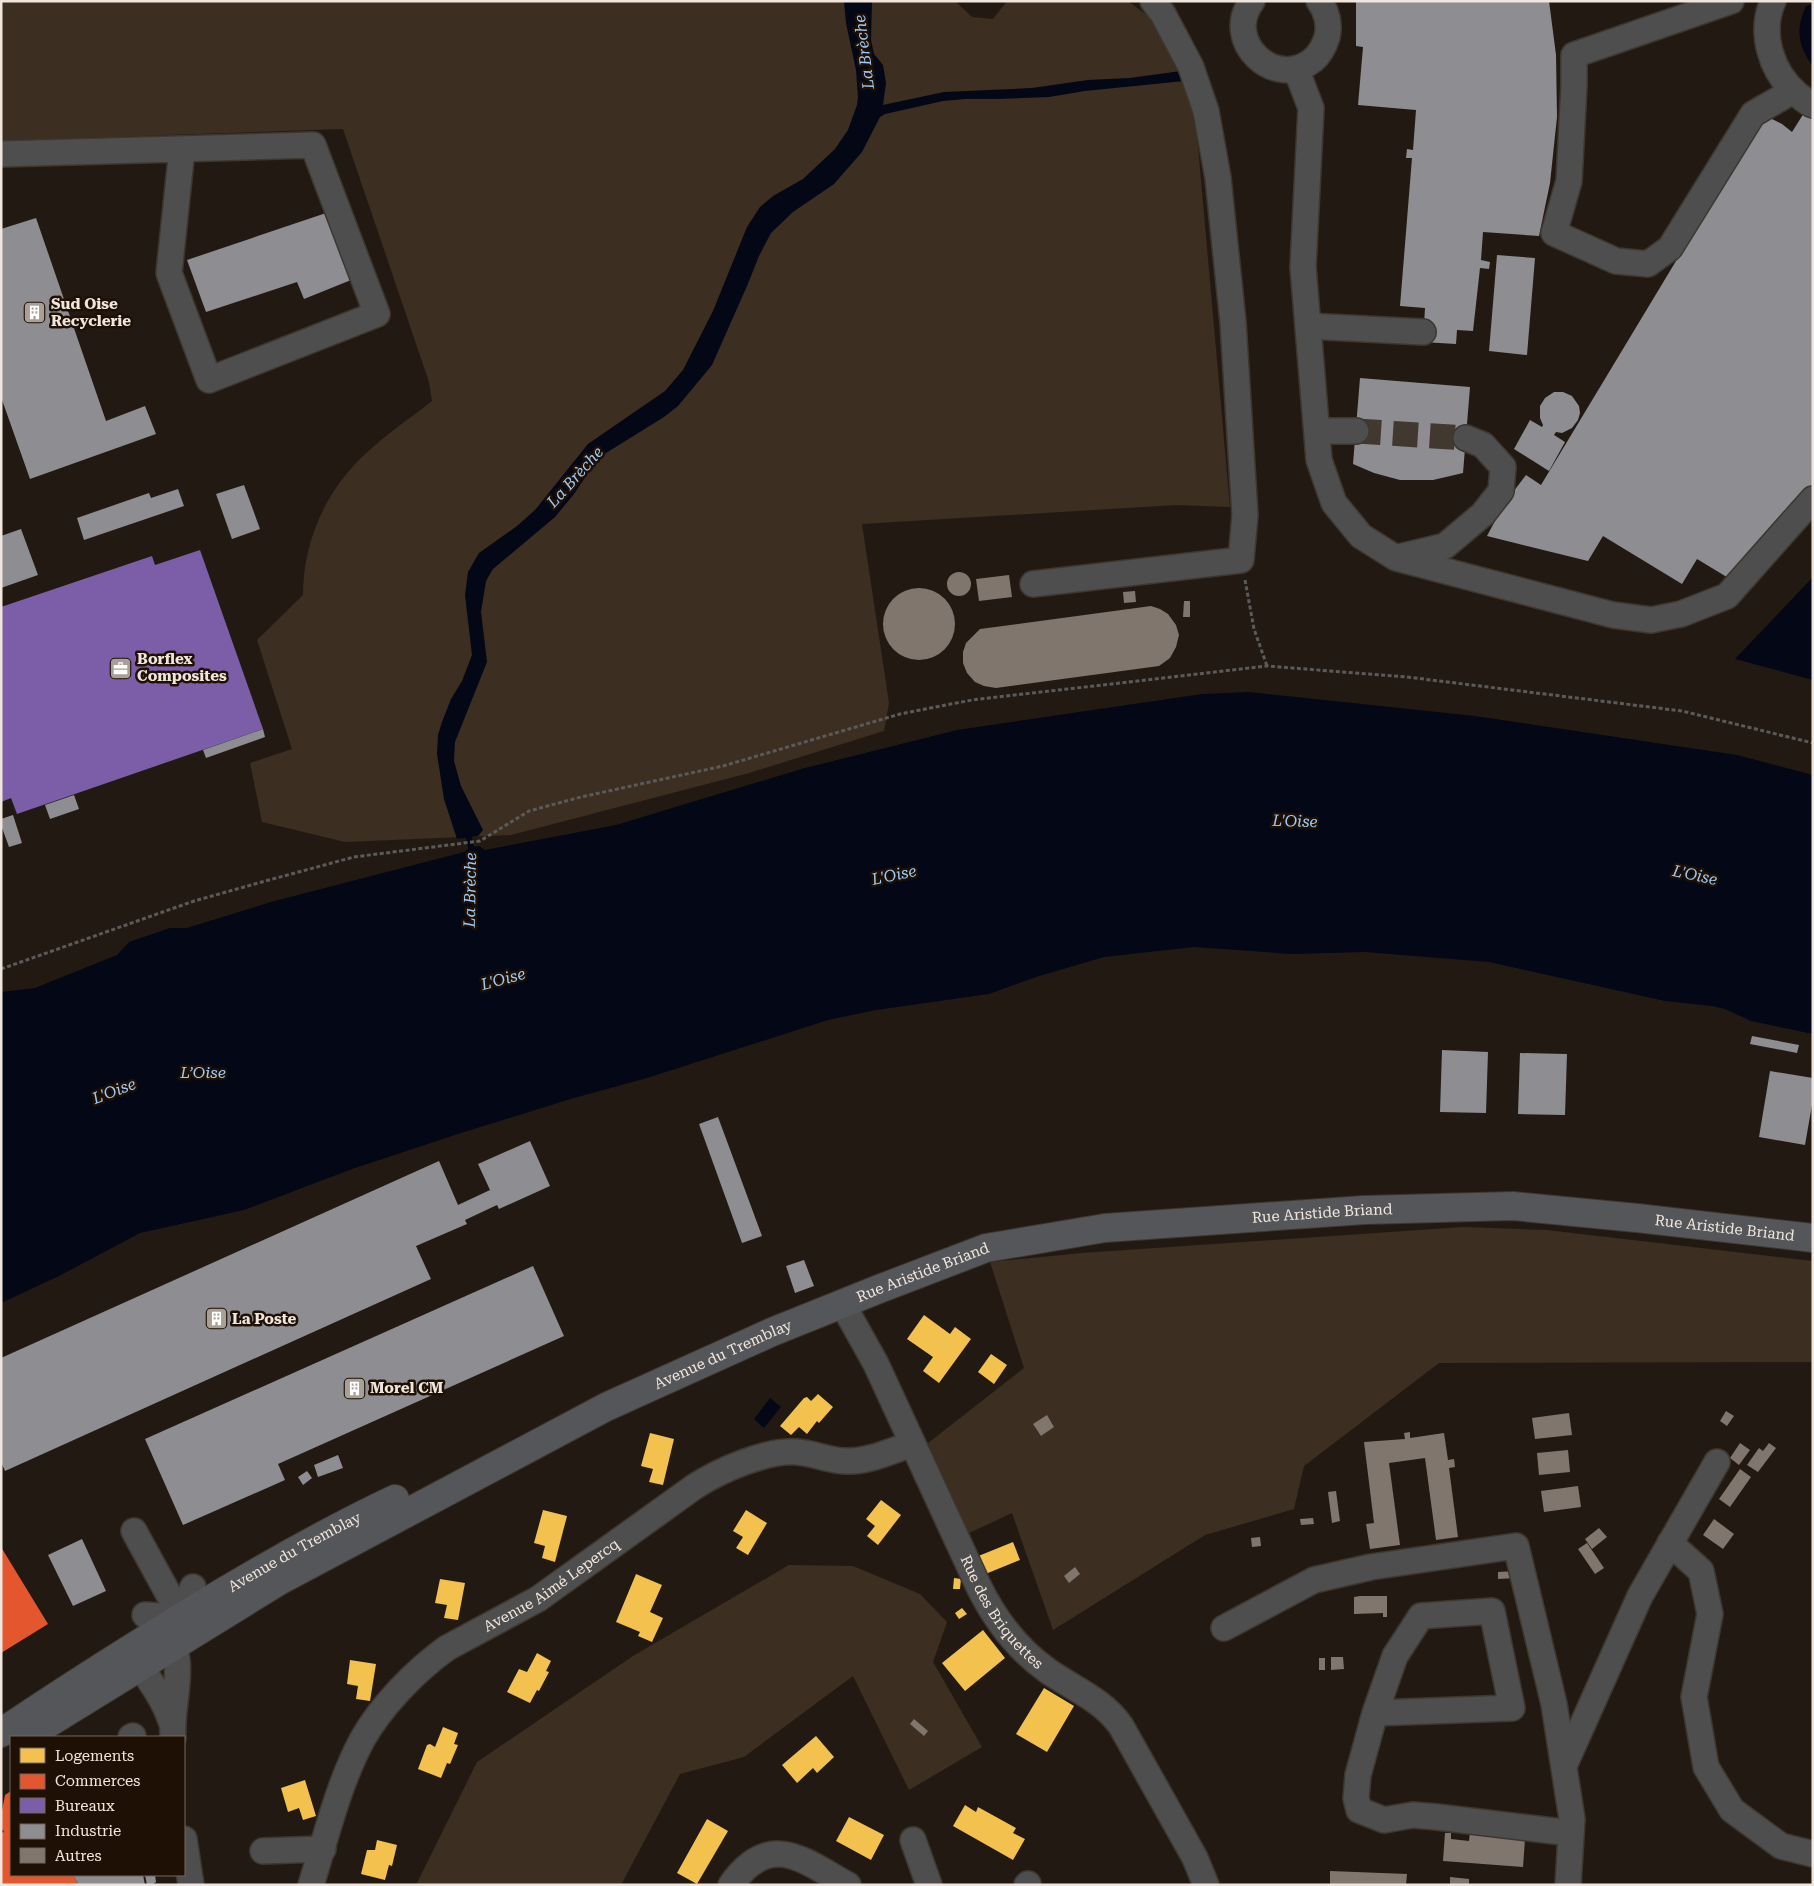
<svg xmlns="http://www.w3.org/2000/svg" width="1814" height="1886" font-family="'Roboto Serif',serif">
	<rect width="100%" height="100%" fill="#221a12"/>
	<path fill="#3c2e21" d="M1 1H955L972 17 993 19 1007 1H1128L1148 16 1193 90 1230 507 1176 505 862 524 889 703 884 731 749 773 511 835 345 842 262 822 250 763 292 749 257 640 303 595C303 543 325 492 363 456 384 436 409 419 432 401L429 382 343 129 1 141Z
		M1463 1227 1547 1230 1813 1261V1362L1439 1363 1304 1466 1294 1509 1205 1535 1053 1630 1012 1513 967 1534 928 1443 1024 1368 990 1262 1082 1253Z
		M789 1565 853 1566 920 1594 947 1622 933 1662 982 1747 909 1790 853 1676 744 1757 680 1774 621 1885H416L477 1762 633 1656Z"/>
	<path fill="#030716" d="M844 1H872L871 40 874 54 883 65 886 83 883 105 944 92 1032 88 1088 80 1130 78 1181 71 1184 81 1085 91 1049 97 997 99H965L943 101 885 114 880 117 862 152 834 184 793 212 771 233 759 256 747 286 712 365 678 406 664 417 606 453 594 464 574 494 555 517 493 569 486 581 481 612 487 662 455 742 454 761 461 786 483 830 478 836 457 839 444 799 437 754 438 735 442 722 451 699 462 681 472 655 465 595 468 572 479 553 517 526 535 510 588 444 665 391 683 370 713 311 747 227 760 207 773 196 803 179 835 149 848 130 857 105 858 97 856 70 846 23Z
		M1813 4V67C1798 44 1795 31 1806 6Z
		M1813 577V680L1735 659Z
		M1249 692 1475 716 1737 755 1813 775V1034L1751 1021 1725 1009 1712 1006 1665 1001 1489 962 1365 952 1292 954 1194 947 1104 957 1036 977 989 994 876 1010 828 1020 647 1078 574 1098 461 1133 352 1169 244 1210 140 1233 59 1276 1 1303V992L35 988 117 955 129 942 170 928H187L271 902 464 852 471 847 479 846 485 850 616 825 805 768 957 730 1202 694Z
		M770 1398 781 1407 764 1428 754 1419Z"/>
	<path fill="#f2c14e" d="M924 1315 950 1334 955 1327 971 1339 939 1383 923 1371 933 1357 907 1339Z
		M991 1354 1007 1365 994 1384 978 1372Z
		M818 1394 833 1407 819 1423 817 1421 807 1434 799 1427 791 1435 780 1426 804 1398 807 1397 811 1401Z
		M650 1433 674 1439 663 1485 649 1482 653 1469 641 1466Z
		M881 1500 901 1515 878 1545 867 1536 875 1526 866 1519Z
		M543 1510 567 1516 555 1562 542 1558 545 1546 534 1543Z
		M746 1510 767 1523 748 1555 736 1548 743 1537 733 1531Z
		M1013 1542 1020 1560 983 1575 976 1557Z
		M636 1574 662 1585 650 1612 663 1618 652 1642 638 1636 640 1632 616 1622Z
		M954 1578 961 1579 960 1589H953Z
		M440 1579 465 1583 458 1620 444 1618 447 1605 435 1603Z
		M962 1608 967 1614 959 1619 955 1613Z
		M983 1630 1005 1658 965 1691 942 1663Z
		M537 1653 551 1661 546 1671 549 1672 539 1691 537 1690 530 1703 507 1692 519 1669 527 1672Z
		M350 1660 376 1664 370 1701 356 1699 358 1686 347 1684Z
		M1044 1688 1074 1706 1047 1752 1016 1734Z
		M443 1727 458 1733 454 1744 458 1745 450 1764 447 1763 441 1778 418 1769 427 1745 430 1744 435 1747Z
		M816 1736 834 1757 817 1773 813 1768 797 1783 782 1765Z
		M305 1780 316 1816 303 1820 299 1808 288 1812 281 1788Z
		M965 1805 976 1812 978 1807 1016 1828 1013 1833 1025 1839 1013 1860 953 1826Z
		M849 1817 884 1835 871 1860 836 1841Z
		M707 1819 728 1831 697 1884 677 1873Z
		M377 1840 397 1845 392 1866 389 1865 385 1880 361 1874 367 1850H375Z"/>
	<path fill="#e4572e" d="M1 1547 48 1624 1 1653Z
		M11 1791V1875H73L79 1885H1V1833L4 1832 1 1827V1816L5 1795Z"/>
	<path fill="#7b5ea7" d="M200 550 263 729 17 814 11 798 1 802V607L152 556 155 565Z"/>
	<path fill="#8d8d92" d="M1356 1H1549L1556 55 1557 117 1550 183 1539 236 1483 232 1481 260 1490 262 1489 269 1480 268 1473 331 1457 330 1456 344 1423 342 1425 308 1400 306 1412 158H1406L1407 149 1413 150 1416 110 1358 105 1363 47 1356 46Z
		M1804 113 1813 119V495L1735 582 1697 559 1682 584 1603 536 1588 561 1487 536 1504 504 1526 475 1541 485 1764 115 1782 124 1792 132Z
		M332 211 356 278 304 299 297 282 206 312 187 260Z
		M36 218 106 421 145 406 156 434 30 479 1 397V229Z
		M1497 255 1535 258 1527 355 1489 351Z
		M1360 378 1470 387 1463 473 1433 480H1400L1374 473 1353 464Z
		M1554 392H1563L1572 396 1579 406 1580 413 1578 420 1572 428 1562 433 1556 432 1554 435 1565 442 1549 471 1514 449 1530 420 1542 427 1543 425 1540 418V406L1545 398Z
		M244 485 260 529 232 539 216 494Z
		M178 489 184 506 84 540 77 518 149 493 151 498Z
		M21 529 38 575 1 588V536Z
		M263 729 265 737 206 758 203 750Z
		M74 795 79 809 50 819 45 805Z
		M13 815 22 843 9 847 1 825V819Z
		M1752 1036 1799 1045 1797 1053 1750 1044Z
		M1442 1050 1488 1052 1486 1113 1440 1112Z
		M1520 1053 1567 1054 1565 1115 1518 1114Z
		M1770 1071 1813 1078V1099L1805 1145 1759 1137Z
		M718 1117 762 1236 742 1243 699 1124Z
		M530 1141 550 1186 499 1209 497 1205 465 1220 467 1224 416 1246 431 1279 5 1471 1 1462V1358L439 1161 458 1205 490 1190 478 1164Z
		M804 1260 814 1286 795 1293 786 1266Z
		M533 1266 564 1336 278 1464 285 1480 183 1525 145 1439Z
		M338 1455 343 1468 318 1477 314 1465Z
		M307 1471 312 1478 303 1485 298 1477Z
		M82 1539 106 1591 73 1606 48 1555Z
		M73 1875H143L145 1885H79Z
		M145 1875H155L156 1882 152 1885H147Z"/>
	<g fill="none" stroke-linecap="round" stroke-linejoin="round">
		<path stroke="#030716" stroke-width="6" d="M467 830 471 847V855"/>
	</g>
	<path fill="#80766d" d="M947 584a12 12 0 1 1 24 0a12 12 0 1 1-24 0Z
		M1009 575 1012 597 979 601 976 579Z
		M883 624a36 36 0 1 1 72 0a36 36 0 1 1-72 0Z
		M1135 591 1136 602 1124 603 1123 592Z
		M1184 601H1190V617H1183Z
		M1151 606 1160 609 1168 614 1176 625 1179 635 1176 647 1170 658 1159 666 996 688 984 686 975 682 967 673 963 663V652L966 643 980 629Z
		M1726 1411 1734 1416 1727 1426 1720 1421Z
		M1569 1413 1572 1435 1535 1439 1532 1418Z
		M1047 1415 1054 1427 1041 1436 1033 1424Z
		M1410 1432V1438L1444 1433 1448 1460 1454 1459 1455 1467 1449 1468 1458 1537 1436 1540 1425 1458 1389 1463 1400 1545 1370 1549 1366 1524 1374 1523 1364 1442 1405 1439 1404 1433Z
		M1740 1443 1750 1450 1739 1465 1730 1458Z
		M1769 1443 1776 1448 1758 1472 1747 1465 1759 1448 1763 1451Z
		M1568 1450 1570 1472 1539 1475 1537 1453Z
		M1740 1469 1751 1477 1730 1507 1719 1499Z
		M1578 1486 1581 1507 1544 1512 1541 1491Z
		M1336 1491 1340 1521 1332 1523 1328 1492Z
		M1313 1518 1314 1524 1301 1525 1300 1519Z
		M1714 1519 1734 1534 1723 1549 1703 1535Z
		M1599 1528 1607 1537 1592 1549 1585 1539Z
		M1260 1537 1261 1546 1252 1547 1251 1538Z
		M1587 1543 1604 1568 1595 1574 1578 1549Z
		M1075 1567 1080 1574 1069 1583 1064 1576Z
		M1516 1571V1578L1498 1579V1572Z
		M1360 1596H1387V1617H1383V1613L1354 1614V1597Z
		M1331 1657H1343L1344 1669 1331 1670Z
		M1319 1658H1325V1670H1319Z
		M914 1719 928 1731 924 1736 910 1724Z
		M1470 1832 1525 1839 1523 1867 1443 1861 1445 1833H1451V1839L1469 1841Z
		M1330 1871 1407 1874 1406 1885H1330Z
		M1450 1877 1469 1879V1885H1450Z"/>
	<g fill="none" stroke-linecap="round" stroke-linejoin="round">
		<path stroke="#413930" stroke-width="25" stroke-dasharray="25 12" stroke-linecap="butt" d="M1356 431 1466 438"/>
		<defs>
			<g id="minor">
				<path d="M1252 1C1222 41 1275 91 1313 60 1320 54 1324 47 1327 37 1330 25 1327 11 1319 1"/>
				<path d="M1731 1 1574 55V85L1569 181 1554 233 1616 261 1648 264 1670 248 1753 114 1793 91"/>
				<path d="M1773 1C1759 33 1771 72 1797 94 1802 98 1807 103 1813 105"/>
				<path d="M1296 69 1311 108 1303 267 1319 460 1334 503 1361 536 1396 558 1613 615 1651 620 1681 614 1727 596 1813 499"/>
				<path d="M1 154 313 145 377 314 209 380 169 273 182 149"/>
				<path d="M1308 326 1423 332"/>
				<path d="M1317 431H1356"/>
				<path d="M1399 557 1445 546 1483 514 1501 491 1503 467 1483 445 1466 438"/>
				<path d="M1033 584 1241 560 1245 515 1233 322 1218 178 1206 111 1191 67 1163 14 1153 1"/>
				<path id="s1" d="M842 1303 876 1364 978 1585C994 1618 1017 1649 1048 1671 1074 1689 1103 1700 1121 1726L1195 1858 1206 1885"/>
				<path d="M134 1531 181 1617"/>
				<path d="M1670 1543 1701 1571 1710 1614 1694 1697 1706 1767 1732 1810 1781 1846 1813 1854"/>
				<path d="M145 1615 181 1617"/>
				<path d="M181 1617 193 1587"/>
				<path d="M168 1626C172 1637 176 1648 177 1660 180 1685 171 1712 173 1737"/>
				<path d="M1224 1628 1314 1580 1371 1567 1516 1546 1554 1704 1572 1819 1568 1885"/>
				<path d="M130 1650C144 1674 162 1694 171 1721"/>
				<path d="M1375 1713 1512 1708 1492 1611 1421 1616 1395 1656 1375 1713 1358 1775 1356 1798 1359 1810 1384 1820 1413 1815 1437 1817 1571 1833"/>
				<path d="M131 1737 133 1736"/>
				<path d="M1564 1766 1640 1596 1717 1462"/>
				<path d="M184 1839 191 1885"/>
				<path d="M913 1840 929 1885"/>
				<path d="M263 1851 323 1849"/>
				<path id="s2" d="M311 1885C326 1837 338 1785 362 1740 381 1706 415 1671 447 1648L538 1599 694 1487C720 1470 766 1450 797 1452 814 1453 829 1461 846 1461 868 1462 891 1451 912 1444"/>
				<path d="M731 1885C770 1830 803 1860 848 1885"/>
				<path d="M1027 1885 1028 1884"/>
			</g>
			<g id="major">
				<path id="s3" d="M1 1733C60 1693 120 1655 180 1618 250 1575 321 1534 395 1499"/>
				<path id="s4" d="M26 1737 279 1581 606 1407 772 1332 879 1289 986 1248 1105 1228 1364 1210 1513 1206 1637 1218 1813 1238"/>
			</g>
		</defs>
		<use href="#minor" stroke="#3d3730" stroke-width="28"/>
		<use href="#major" stroke="#3d3730" stroke-width="30"/>
		<path stroke="#5c5a59" stroke-width="3" stroke-dasharray="4 2.5" stroke-linecap="butt" d="M1245 580 1254 629 1267 666
			M1 969 194 901 269 880 354 857 480 841 529 811 581 797 723 766 900 714 972 700 1267 666 1407 677 1682 711 1813 743"/>
		<use href="#minor" stroke="#4e4e4e" stroke-width="25"/>
		<use href="#major" stroke="#555659" stroke-width="28"/>
	</g>
	<defs>
		<symbol id="building-square" viewBox="-11 -11 22 22"><rect x="-9" y="-9" width="18" height="18" rx="4" fill="#a89f96" stroke="#1e1004"/><path d="M-4-6H4V6H1V3H-1V6H-4ZM-2.5-4.3h1.7v1.8h-1.7ZM.8-4.3h1.7v1.8H.8ZM-2.5-1h1.7V.8h-1.7ZM.8-1h1.7V.8H.8Z" fill="#fff"/></symbol>
		<symbol id="office-square" viewBox="-11 -11 22 22"><rect x="-9" y="-9" width="18" height="18" rx="4" fill="#a89f96" stroke="#1e1004"/><path d="M-6-3h4V-5.5h4V-3h4V5H-6ZM-1-4.5V-3h2v-1.5ZM-6 0V1H6V0Z" fill="#fff"/></symbol>
	</defs>
	<g fill-rule="evenodd">
		<use href="#building-square" x="22" y="300" width="25" height="25"/>
		<use href="#office-square" x="108" y="656" width="25" height="25"/>
		<use href="#building-square" x="204" y="1306" width="25" height="25"/>
		<use href="#building-square" x="342" y="1376" width="25" height="25"/>
	</g>
	<g text-anchor="middle" dominant-baseline="central" stroke-width="5" stroke-linejoin="round" paint-order="stroke">
		<g font-size="15" font-weight="bold" fill="#f0e6dd" stroke="#1e1004" text-anchor="start">
			<text x="51" y="304">Sud Oise<tspan x="51" dy="17">Recyclerie</tspan></text>
			<text x="137" y="659">Borflex<tspan x="137" dy="17">Composites</tspan></text>
			<text x="232" y="1319">La Poste</text>
			<text x="370" y="1388">Morel CM</text>
		</g>
		<g font-size="15" fill="#f0e6dd" stroke="#1e1004">
			<text stroke="none"><textPath href="#s4" startOffset="1418">Rue Aristide Briand</textPath></text>
			<text stroke="none"><textPath href="#s4" startOffset="1822">Rue Aristide Briand</textPath></text>
			<text stroke="none"><textPath href="#s4" startOffset="1012">Rue Aristide Briand</textPath></text>
			<text stroke="none"><textPath href="#s4" startOffset="796">Avenue du Tremblay</textPath></text>
			<text stroke="none"><textPath href="#s3" startOffset="345">Avenue du Tremblay</textPath></text>
			<text stroke="none"><textPath href="#s2" startOffset="402">Avenue Aimé Lepercq</textPath></text>
			<text stroke="none"><textPath href="#s1" startOffset="349">Rue des Briquettes</textPath></text>
		</g>
		<g font-size="16" font-style="italic" fill="#9fcaf7" stroke="#1e1004">
			<text transform="translate(864 52) rotate(-97)">La Brèche</text>
			<text transform="translate(575 477) rotate(-48)">La Brèche</text>
			<text transform="translate(1295 821) rotate(2)">L'Oise</text>
			<text transform="translate(894 875) rotate(-12)">L'Oise</text>
			<text transform="translate(1695 875) rotate(12)">L'Oise</text>
			<text transform="translate(470 890) rotate(-89)">La Brèche</text>
			<text transform="translate(503 979) rotate(-15)">L'Oise</text>
			<text x="203" y="1072">L’Oise</text>
			<text transform="translate(114 1091) rotate(-21)">L'Oise</text>
		</g>
	</g>
	<rect width="1814" height="1886" fill="none" stroke="#f0e6dd" stroke-width="5"/>
	<rect x="10" y="1736" width="175" height="140" fill="#1e1004" stroke="#72665b"/>
	<rect x="20" y="1748" width="25" height="15" fill="#f2c14e" stroke="#72665b"/>
	<text x="55" y="1761" font-size="15" fill="#f0e6dd">Logements</text>
	<rect x="20" y="1774" width="25" height="15" fill="#e4572e" stroke="#72665b"/>
	<text x="55" y="1786" font-size="15" fill="#f0e6dd">Commerces</text>
	<rect x="20" y="1798" width="25" height="15" fill="#7b5ea7" stroke="#72665b"/>
	<text x="55" y="1811" font-size="15" fill="#f0e6dd">Bureaux</text>
	<rect x="20" y="1824" width="25" height="15" fill="#8d8d92" stroke="#72665b"/>
	<text x="55" y="1836" font-size="15" fill="#f0e6dd">Industrie</text>
	<rect x="20" y="1848" width="25" height="15" fill="#80766d" stroke="#72665b"/>
	<text x="55" y="1861" font-size="15" fill="#f0e6dd">Autres</text>
</svg>
